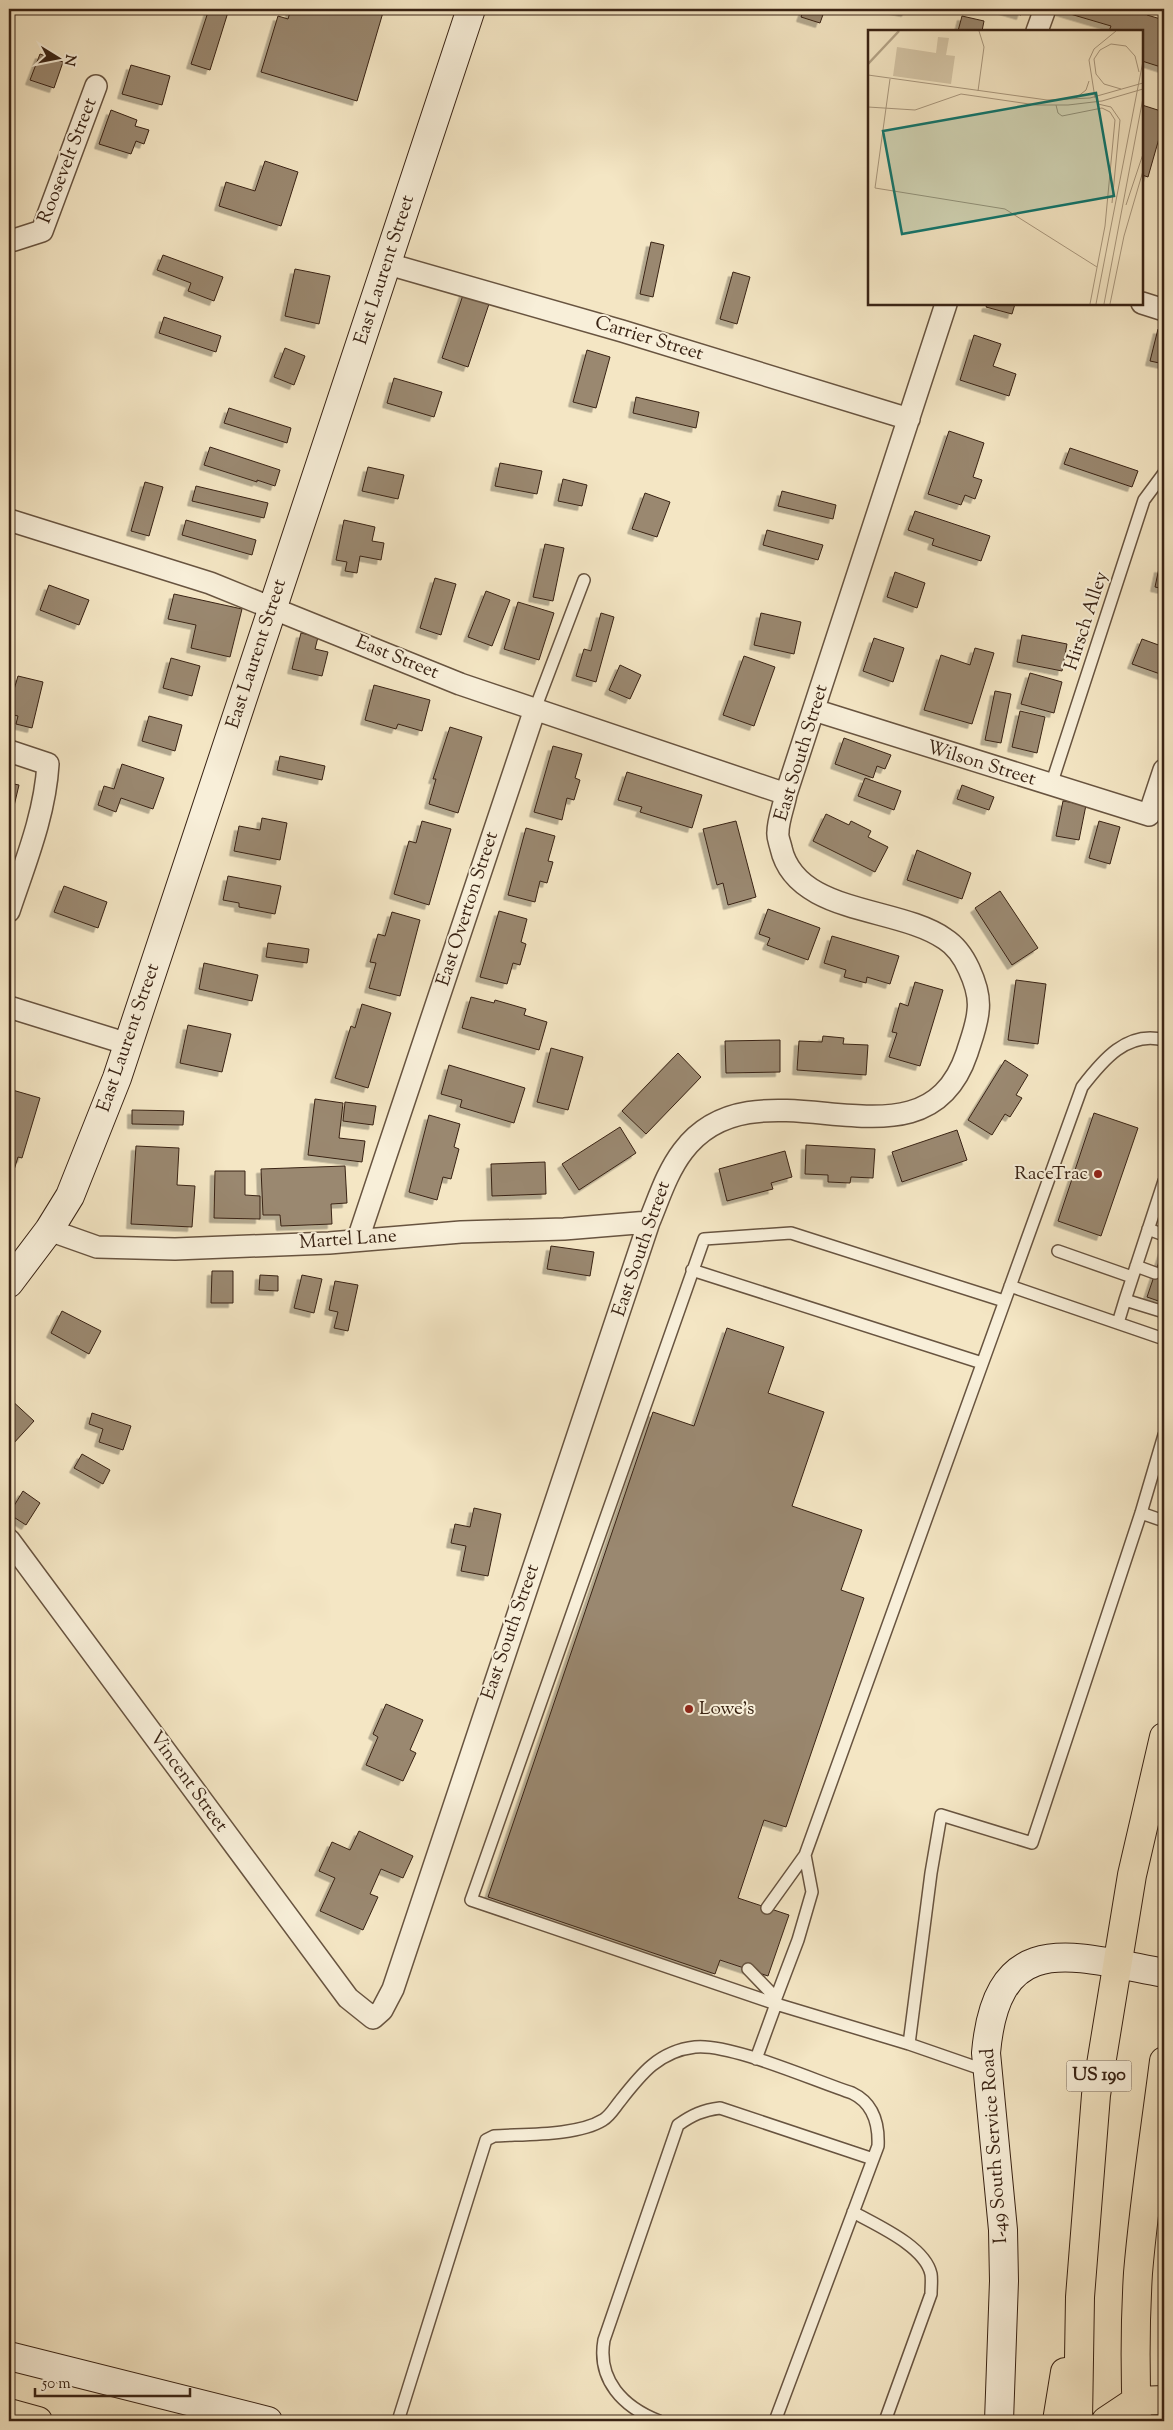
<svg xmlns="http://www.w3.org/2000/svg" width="1173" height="2430" font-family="'Sorts Mill Goudy',serif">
	<defs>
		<filter id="shadow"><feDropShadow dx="-4.5" dy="4.5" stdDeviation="0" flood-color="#0004"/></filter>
	</defs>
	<rect width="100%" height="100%" fill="#f4e6c4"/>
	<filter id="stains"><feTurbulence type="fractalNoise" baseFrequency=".004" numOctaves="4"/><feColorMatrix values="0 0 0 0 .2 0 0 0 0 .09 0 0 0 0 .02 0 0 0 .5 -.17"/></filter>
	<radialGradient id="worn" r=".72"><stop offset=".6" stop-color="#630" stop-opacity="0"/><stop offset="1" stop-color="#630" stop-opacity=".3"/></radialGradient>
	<path fill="#9a8870" stroke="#392314" filter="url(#shadow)" d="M209 9H229L210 70 191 64Z
		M291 9H384L357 101 261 72 278 16 288 19Z
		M804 9H825L820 23 801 17Z
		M891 9H907L906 12Z
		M1001 9H1023L1021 15Z
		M1061 9H1149L1147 15 1164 20V68L1142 61V31H1109L1111 26 1060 11Z
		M962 16 984 21 982 31H958Z
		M40 54 63 62 54 88 30 80Z
		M131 65 170 76 162 105 122 94Z
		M1142 105 1164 112V121L1148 177 1142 175Z
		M111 110 137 120 135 126 149 130 144 144 136 141 131 154 99 144Z
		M265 161 298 172 281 226 219 206 226 182 255 191Z
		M651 242 664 245 653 297 640 294Z
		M163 255 223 277 214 301 188 291 191 283 157 270Z
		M295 269 330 276 319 324 285 316Z
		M733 272 750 277 737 324 720 319Z
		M464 292 490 301 468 367 442 358Z
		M987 304H1015L1012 314 986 307Z
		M164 317 221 336 216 352 159 333Z
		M1158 329 1164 331V364L1150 361Z
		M974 335 1001 344 993 366 1016 374 1009 396 960 380Z
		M285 348 305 356 294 385 274 377Z
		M587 350 610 357 596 408 573 402Z
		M394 378 442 392 434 417 387 403Z
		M636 397 699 412 696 428 633 413Z
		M229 408 291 428 287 443 224 423Z
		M949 431 984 443 973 477 982 480 975 499 965 495 961 505 928 494Z
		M210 447 280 470 275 486 257 480V482L204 465Z
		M1070 448 1138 471 1132 487 1064 464Z
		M500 463 542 471 537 494 495 486Z
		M368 467 404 475 398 499 362 491Z
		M563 479 587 485 582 506 558 501Z
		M145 482 163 487 149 536 131 531Z
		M196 486 268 503 264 518 192 501Z
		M782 491 836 505 833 519 778 506Z
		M645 493 670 502 657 537 632 529Z
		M915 511 990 536 981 561 932 545 934 539 908 530Z
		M186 520 256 540 252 555 182 535Z
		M344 520 375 527 372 541 384 543 381 560 360 556 357 573 345 571 347 562 336 560Z
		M767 530 823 545 818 560 763 545Z
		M545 544 564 548 553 601 533 597Z
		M1159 568 1164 569V589L1155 587Z
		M895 572 925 583 917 608 887 597Z
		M435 578 456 584 441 635 420 628Z
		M49 585 89 600 79 625 40 610Z
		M486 591 510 600 492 646 468 637Z
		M174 594 242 609 230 657 191 648 196 625 168 619Z
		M518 602 554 613 539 660 504 649Z
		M601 613 614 617 596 682 576 676 584 649 591 651Z
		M761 613 801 622 794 654 754 645Z
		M301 633 318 637 315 649 328 652 322 676 292 669Z
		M1022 635 1067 644 1062 671 1017 662Z
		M874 638 904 648 893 682 863 671Z
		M1142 639 1164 647 1163 675 1132 664Z
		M975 648 994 653 972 724 924 710 941 655 970 665Z
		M744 656 775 667 754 726 723 715Z
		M171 658 200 666 192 696 163 688Z
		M620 665 641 675 630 699 609 690Z
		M1030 673 1062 682 1054 713 1021 704Z
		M18 676 43 682 32 728 16 724 18 716 9 714V691L13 693Z
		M374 685 430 700 422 731 398 724 396 729 365 720Z
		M995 691 1011 694 1001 743 985 740Z
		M1020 711 1045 717 1037 753 1012 747Z
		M149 716 182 725 175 751 142 741Z
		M450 727 482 737 458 813 429 804 436 779H433Z
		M844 738 891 755 885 769 877 766 873 778 835 764Z
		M553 746 582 754 575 778 580 780 574 800 567 798 562 820 534 812Z
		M280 756 325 766 322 780 277 770Z
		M122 764 164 778 153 809 121 798 116 812 98 805 104 786 114 789Z
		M627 772 702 795 692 828 640 812 642 807 618 800Z
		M865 778 901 791 894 810 858 796Z
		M9 783 19 785 9 827Z
		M962 785 994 797 989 810 957 799Z
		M1063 801 1086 805 1079 840 1056 836Z
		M826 814 849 825 851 821 871 831 868 837 888 847 875 872 813 841Z
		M262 818 287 823 280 860 234 851 239 826 260 830Z
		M422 821 451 829 429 905 394 894 409 841 416 843Z
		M736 821 756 897 728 905 723 883 717 885 703 829Z
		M1099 821 1120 827 1110 864 1089 858Z
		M526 828 555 836 548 861 553 862 547 883 540 881 535 902 508 895Z
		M917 850 971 873 962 899 907 880Z
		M228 876 281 886 275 914 239 907V903L223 900Z
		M64 886 107 902 98 928 54 912Z
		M1000 891 1038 948 1012 965 975 908Z
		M768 909 820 928 808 960 767 945 770 938 759 934Z
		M499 911 527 919 521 942 526 944 520 965 513 963 507 984 480 977Z
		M392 912 420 920 400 996 369 988 376 963 370 962 378 934 385 936Z
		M832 936 899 956 890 984 867 977 866 983 844 977 846 970 824 963Z
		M268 943 309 949 307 963 266 957Z
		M204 963 258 975 252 1001 199 989Z
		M1016 980 1046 984 1038 1044 1008 1040Z
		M915 982 943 990 920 1066 889 1057 897 1033 892 1032 900 1003 908 1006Z
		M471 997 494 1003 495 1000 526 1009 524 1015 547 1022 539 1050 462 1028Z
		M362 1004 391 1013 368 1088 335 1078 351 1026 355 1028Z
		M188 1025 231 1034 222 1072 180 1063Z
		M823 1036 844 1038 843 1044 868 1045 866 1075 797 1070 799 1041 822 1042Z
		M780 1040V1072L726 1073 725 1041Z
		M551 1048 583 1057 568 1110 537 1102Z
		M678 1053 701 1077 646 1134 622 1111Z
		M1005 1060 1028 1075 1016 1095 1022 1098 1010 1117 1005 1114 992 1135 968 1120Z
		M449 1065 525 1088 514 1123 460 1107 462 1100 441 1094Z
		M9 1089 40 1098 22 1158 18 1157 11 1180H9Z
		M315 1099 343 1103 339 1138 365 1141 362 1162 308 1155Z
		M345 1102 376 1106 373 1125 343 1121Z
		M132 1110 184 1111 183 1125 132 1124Z
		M1094 1113 1138 1128 1101 1236 1058 1221Z
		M429 1115 460 1124 454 1147 459 1149 451 1179 443 1177 437 1200 409 1192Z
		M620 1127 636 1153 579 1190 562 1164Z
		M957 1130 967 1160 902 1182 892 1152Z
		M806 1145 875 1149 873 1178 851 1177 850 1183 828 1182V1175L805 1174Z
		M136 1146 179 1148 177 1185 195 1186 192 1227 131 1224Z
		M785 1151 792 1177 771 1183 773 1189 727 1201 719 1169Z
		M545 1162 546 1194 492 1196 491 1164Z
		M345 1166 347 1203 331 1204 332 1224 281 1226 280 1215H263L261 1169Z
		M215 1171H245V1195L260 1196V1219L214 1218Z
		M551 1246 594 1252 590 1276 547 1269Z
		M1164 1247V1303L1147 1297Z
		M212 1271H233V1303H211Z
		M260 1275 278 1276V1291L259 1290Z
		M302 1275 322 1279 314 1313 294 1308Z
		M335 1281 358 1285 348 1331 334 1328 338 1312 329 1310Z
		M62 1311 101 1331 89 1354 51 1333Z
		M727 1328 784 1347 768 1393 824 1412 792 1506 862 1530 841 1590 864 1598 786 1827 764 1820 738 1898 789 1915 768 1976 720 1960 715 1974 488 1897 653 1412 694 1426Z
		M9 1398 34 1421 12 1445 9 1442Z
		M92 1413 131 1426 123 1450 99 1442 103 1429 89 1424Z
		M82 1454 110 1470 103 1484 74 1468Z
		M23 1491 40 1503 26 1525 9 1514Z
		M474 1508 501 1514 488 1576 461 1571 466 1546 451 1543 455 1524 470 1527Z
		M386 1704 423 1720 410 1750 416 1753 403 1781 366 1765 378 1737 373 1734Z
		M359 1831 413 1856 403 1878 381 1869 370 1894 378 1897 363 1930 320 1911 335 1878 319 1871 332 1842 350 1850Z"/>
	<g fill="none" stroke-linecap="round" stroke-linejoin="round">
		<defs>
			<path id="lane" d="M535 709 584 580
				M1051 785 1144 500 1164 473
				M1164 1181 1125 1300 1164 1312
				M1148 1229 1164 1235
				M1058 1251 1132 1277
				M1136 1266 1155 1273
				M692 1270 982 1363
				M1010 1286 1164 1339
				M1118 1323 1125 1300
				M1141 1513 1164 1521
				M767 1908 805 1855
				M748 1969 776 1998
				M909 2044 931 1873 941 1815 1032 1843 1141 1513 1164 1435
				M756 2059 776 2004 471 1900 476 1886 704 1239 791 1233 1004 1301
				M987 2071 909 2044 776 2004V1998L798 1940 812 1892 805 1855 1082 1087C1102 1061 1127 1030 1164 1040
				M853 2212C876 2225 925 2246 931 2274 932 2280 931 2287 931 2294L885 2421
				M398 2421 486 2140 494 2136C524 2134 577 2136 603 2120 610 2116 615 2107 620 2101 641 2074 659 2051 695 2047 730 2043 815 2081 852 2093 873 2103 879 2124 878 2146L775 2421
				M659 2421C623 2407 597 2380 604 2340L678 2125C692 2115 703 2110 720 2108L873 2159"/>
			<path id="street" d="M1037 31 1045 9
				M9 238 14 240 42 231 96 86
				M388 264 622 331 909 419
				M1142 303 1164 310
				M9 520 210 583 460 684 786 794
				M814 710 1149 815 1164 770
				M9 751 48 764C45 815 25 863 9 911
				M9 1007 128 1044
				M49 1230 97 1247 175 1249 329 1243 461 1232 564 1229 649 1222
				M358 1239 535 709
				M9 1540 348 1998 373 2018 382 2010 393 1989 649 1222C659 1198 667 1172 683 1151 759 1050 922 1187 967 1053 971 1040 977 1025 978 1011 980 997 975 982 969 969 964 958 956 946 945 939 898 906 796 915 781 848 780 843 777 837 778 832 778 820 784 806 786 794L946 304"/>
			<path id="secondary" d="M9 1283 49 1230 70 1196 117 1078 471 9
				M9 2356 268 2421
				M999 2421 1004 2281 1003 2230 986 2053C997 1927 1072 1956 1164 1973"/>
			<path id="highway" d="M9 2413 38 2421
				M1057 2421 1065 2372
				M1078 2421 1080 2297 1096 2095 1132 1875 1164 1737
				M1106 2421 1136 2401 1164 2400
				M1137 2421C1135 2372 1135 2322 1138 2273 1144 2202 1155 2132 1164 2061"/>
		</defs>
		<use href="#lane" stroke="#685440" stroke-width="14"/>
		<use href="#street" stroke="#685440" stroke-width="24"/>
		<use href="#secondary" stroke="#392314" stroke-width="30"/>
		<use href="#highway" stroke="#392314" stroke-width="30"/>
		<use href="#lane" stroke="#f8efd9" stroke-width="11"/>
		<use href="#street" stroke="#f8efd9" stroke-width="21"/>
		<use href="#secondary" stroke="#f8efd9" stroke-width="28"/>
		<use href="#highway" stroke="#f4e6c4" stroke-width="28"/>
	</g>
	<g fill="#8f2418" stroke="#f8efd9" stroke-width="2">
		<circle cx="1098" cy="1174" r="5"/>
		<circle cx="689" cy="1709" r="5"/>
	</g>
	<g text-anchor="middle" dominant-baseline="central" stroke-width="4" stroke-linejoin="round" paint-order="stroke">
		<rect fill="#f8efd9" stroke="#72604f" stroke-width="1" x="1066.5" y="2060.5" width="65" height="31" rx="4"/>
		<g font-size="18" font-weight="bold" fill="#392314">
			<text x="1099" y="2076">US 190</text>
		</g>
		<g font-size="19" fill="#392314" stroke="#f8efd9">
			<text transform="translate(68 161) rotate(-69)">Roosevelt Street</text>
			<text transform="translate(385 270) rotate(-72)">East Laurent Street</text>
			<text transform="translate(649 339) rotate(17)">Carrier Street</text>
			<text transform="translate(1087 621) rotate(-72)">Hirsch Alley</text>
			<text transform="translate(257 654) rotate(-72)">East Laurent Street</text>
			<text transform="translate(397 658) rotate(22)">East Street</text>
			<text transform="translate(802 753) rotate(-73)">East South Street</text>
			<text transform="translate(981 764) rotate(17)">Wilson Street</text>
			<text transform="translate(468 909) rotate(-72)">East Overton Street</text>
			<text transform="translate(129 1038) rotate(-71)">East Laurent Street</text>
			<text transform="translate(348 1240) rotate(-4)">Martel Lane</text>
			<text transform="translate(642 1249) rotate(-71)">East South Street</text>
			<text transform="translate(511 1632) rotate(-71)">East South Street</text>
			<text transform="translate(188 1782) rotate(54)">Vincent Street</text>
			<text transform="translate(995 2146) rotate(-94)">I-49 South Service Road</text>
		</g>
		<g font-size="19" fill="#392314" stroke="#f8efd9" text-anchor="end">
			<text x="1088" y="1174">RaceTrac</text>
			<text x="699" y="1709" text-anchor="start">Lowe's</text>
		</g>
	</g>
	<g transform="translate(868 30)">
		<rect width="275" height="275" fill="#f4e6c4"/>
		<path d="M70 7 81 8 78 25 87 26 83 54 25 46 29 17 68 23Z" fill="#d4c5a6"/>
		<path fill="none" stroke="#b4a488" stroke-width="2.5" d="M0 34 31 1"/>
		<path fill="none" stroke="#a9987e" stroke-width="1" d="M0 45 179 70 222 68 275 53M22 49 7 158 137 179 229 237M253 59 236 54 228 44 226 29 232 20 243 14 258 16 267 26 271 42M110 61 116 17 111 1M208 68 218 60 221 51M227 68 221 30 226 19 248 1M230 74 243 77 252 90 244 173M188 75 190 83 194 86 234 78 242 82 247 90 237 196 222 274M0 77 47 80 93 64 168 75H200L234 71 275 59M258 175 275 124M228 274 275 31M236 274 275 68M242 274 256 206 275 141"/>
		<path fill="#0f766e" fill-opacity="0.15" stroke="#0f766e" stroke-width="2.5" d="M228 63 246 166 34 204 15 101Z"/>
		<rect width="275" height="275" fill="none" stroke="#392314" stroke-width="2.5"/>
	</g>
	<rect width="1173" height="2430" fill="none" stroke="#f4e6c4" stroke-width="30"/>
	<rect x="10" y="10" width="1153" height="2410" fill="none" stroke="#392314" stroke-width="2.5"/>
	<rect x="15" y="15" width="1143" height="2400" fill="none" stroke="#392314"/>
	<g transform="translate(58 58) rotate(100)" stroke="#f8efd9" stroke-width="4" paint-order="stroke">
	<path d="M0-4L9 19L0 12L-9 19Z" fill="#392314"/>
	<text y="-8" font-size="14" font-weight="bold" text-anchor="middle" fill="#392314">N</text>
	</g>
	<path d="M35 2388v8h155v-8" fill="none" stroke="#392314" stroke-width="2.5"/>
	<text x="42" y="2388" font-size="15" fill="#392314" stroke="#f8efd9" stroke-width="4" paint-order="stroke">50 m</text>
	<rect width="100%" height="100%" filter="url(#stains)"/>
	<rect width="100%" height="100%" fill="url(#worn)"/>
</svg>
